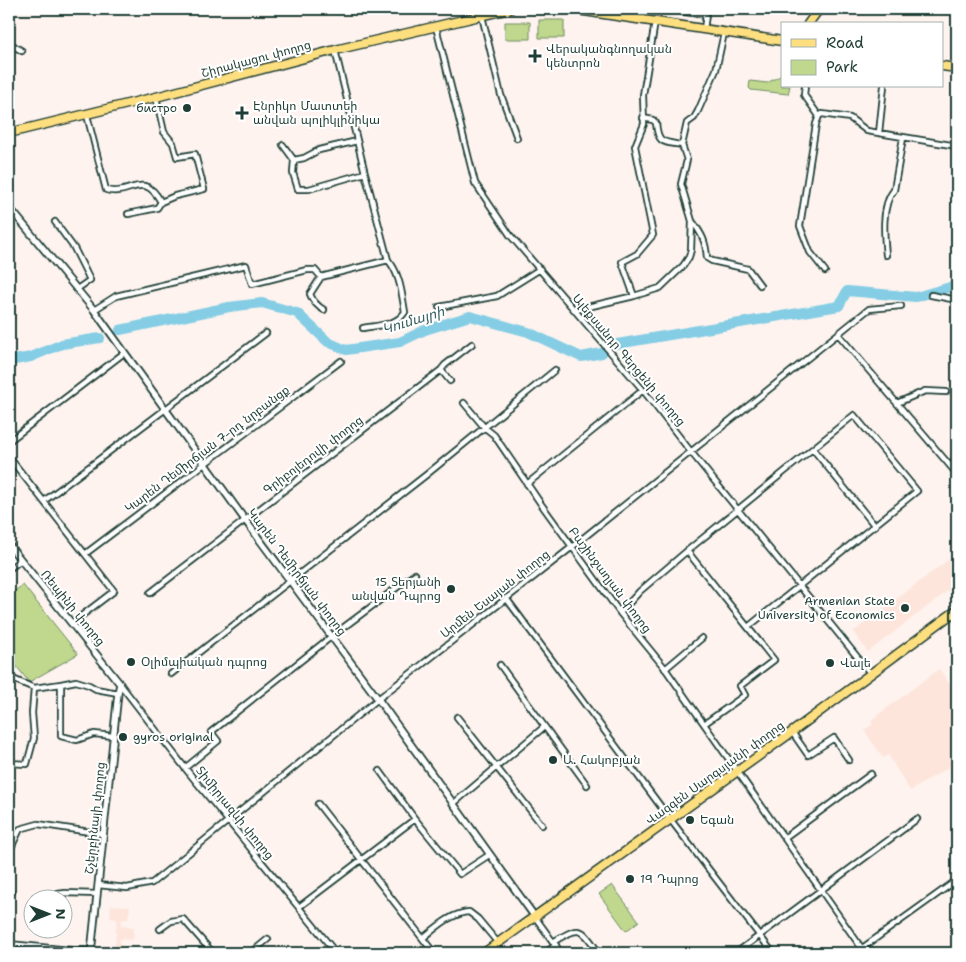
<svg xmlns="http://www.w3.org/2000/svg" width="966" height="962" font-family="'Shantell Sans','Noto Sans Armenian',sans-serif">
	<rect width="100%" height="100%" fill="#fef3ef"/>
	<filter id="ink" filterUnits="userSpaceOnUse"><feTurbulence type="fractalNoise" baseFrequency=".02" numOctaves="2"/><feDisplacementMap in="SourceGraphic" scale="10" xChannelSelector="R" yChannelSelector="G"/><feConvolveMatrix kernelMatrix="1 2 1 2 8 2 1 2 1" color-interpolation-filters="sRGB"/></filter>
	<g filter="url(#ink)">
		<path fill="#fde5dc" d="M952 557 957 565V584L868 652 853 632Z
			M939 669 957 695V762L910 791 888 755 883 758 864 730 873 724 871 720Z
			M111 905 130 906 128 919H122L121 926 134 927 133 940 120 939V947H126L125 953H104V945L115 946 117 919 110 918Z"/>
		<path fill="#bfd88e" stroke="#6f8a61" d="M539 20H564V38H539Z
			M505 22H530V39H505Z
			M782 75V86H790L788 94 751 90 749 88 750 81 767 83Z
			M23 585 78 654 29 682 9 657V595Z
			M612 885 639 921 626 931 599 894Z"/>
		<g fill="none" stroke-linecap="round" stroke-linejoin="round">
			<path stroke="#84cde4" stroke-width="10" d="M120 330 229 307 262 303 297 313 328 342 346 350 400 342 425 330 470 316 528 332 581 357 602 353
				M617 344 839 306 847 291 916 297 950 287 957 288
				M9 361 31 357 62 344 100 338"/>
			<defs>
				<path id="minor" d="M665 9 706 15 704 29
					M482 16 501 95 517 138
					M436 27 475 183 510 235 643 390 691 452 871 674
					M9 43 22 51
					M805 86 804 95 819 116
					M87 115 106 190C131 197 143 169 161 202L175 196 204 189 195 154 177 157 173 143 164 132 156 97
					M819 116 816 124 800 226 810 252 825 271
					M819 116 822 114 850 118 867 131 957 146
					M643 118 653 120 656 123C658 144 663 142 682 145
					M879 133 884 86
					M283 145 294 160 293 173 298 189H309L365 173
					M294 160 304 158 319 150 357 141
					M128 214 157 208 161 202
					M692 221C702 234 706 242 707 258L712 261 748 269 760 285
					M55 222 74 248 90 280 77 289
					M886 255C884 236 881 205 894 190L903 138
					M321 277 310 294C313 302 317 306 324 310
					M931 295 957 300
					M634 296 622 262 637 254 653 235 635 146 644 124 643 95 655 22
					M439 307 497 296 540 269
					M94 310 116 296 246 265 252 284 307 270H315L321 277 388 260 365 173 335 50
					M575 310 634 296 660 288 683 266 689 257 691 250 692 221 681 184 687 160 682 145 687 123 694 118 698 111 716 70 724 33
					M363 328C378 325 396 326 405 312 402 295 400 273 388 260
					M838 334 957 474
					M441 370 450 381
					M464 403 484 427 494 435 541 504 620 613 664 667 865 953
					M897 403 925 391 946 392
					M9 441 124 353
					M813 449 875 526
					M9 457 114 591 72 623
					M950 466 957 461
					M527 484 643 390
					M44 501 266 333
					M687 551 774 660 740 686 745 695 704 724
					M85 554 341 361
					M9 569 21 560
					M150 593 441 370 445 365 472 344
					M506 598 670 819 773 953
					M620 613 640 591 687 551 854 415 917 491 748 627
					M500 665 587 785
					M665 669 702 638
					M9 670 13 679 34 688
					M171 674 426 475 555 370
					M120 684 185 768 336 953
					M457 717 542 825
					M792 732 808 755 834 738 849 760
					M113 736 94 734 77 740 61 736V684L76 681 89 685 96 689 118 693
					M9 763 27 764 34 738 32 713 34 688 61 684
					M185 768 218 741 211 732 332 636 415 574
					M380 771 415 819 460 874 489 855
					M318 804 434 953
					M453 804 544 727
					M784 838 871 774
					M9 852 20 829 38 824 103 834
					M98 885 127 888 152 883 378 699 572 547 869 309 901 306
					M9 892 11 893
					M35 897 65 893 97 894
					M299 907 415 819
					M535 917 561 953
					M160 929 171 921 183 919 213 953
					M423 938C436 928 451 913 469 912L478 919 498 943
					M553 942C581 925 581 927 599 953
					M9 944 91 952
					M861 949 957 880
					M251 953 268 939
					M545 953 556 945
					M736 953 917 819"/>
				<path id="tertiary" d="M9 207 94 310 245 520 378 699 535 917
					M9 545 120 684 118 693 91 953"/>
				<path id="primary" d="M571 9 782 41
					M808 24 819 9
					M942 66 957 68
					M9 133 156 97 335 50 510 9"/>
				<path id="trunk" d="M484 953 792 732 957 610"/>
			</defs>
			<use href="#minor" stroke="#1f3d34" stroke-width="8"/>
			<use href="#tertiary" stroke="#1f3d34" stroke-width="9"/>
			<use href="#primary" stroke="#1f3d34" stroke-width="11"/>
			<use href="#trunk" stroke="#1f3d34" stroke-width="11"/>
			<use href="#minor" stroke="#fff" stroke-width="4.5"/>
			<use href="#tertiary" stroke="#fff" stroke-width="5.5"/>
			<use href="#primary" stroke="#fedf80" stroke-width="8"/>
			<use href="#trunk" stroke="#fedf80" stroke-width="8"/>
		</g>
	</g>
	<g fill="#1f3d34" stroke="#fff" stroke-width="2">
		<path d="M532.5 48.5h5v5h5v5h-5v5h-5v-5h-5v-5h5z"/>
		<circle cx="187" cy="108" r="5"/>
		<path d="M239.5 105.5h5v5h5v5h-5v5h-5v-5h-5v-5h5z"/>
		<circle cx="451" cy="589" r="5"/>
		<circle cx="905" cy="608" r="5"/>
		<circle cx="131" cy="662" r="5"/>
		<circle cx="830" cy="663" r="5"/>
		<circle cx="123" cy="737" r="5"/>
		<circle cx="553" cy="760" r="5"/>
		<circle cx="690" cy="820" r="5"/>
		<circle cx="630" cy="879" r="5"/>
	</g>
	<g text-anchor="middle" dominant-baseline="central" stroke-width="4" stroke-linejoin="round" paint-order="stroke">
		<g font-size="12" fill="#1f3d34" stroke="#fff" text-anchor="start">
			<text x="546" y="49">Վերականգնողական<tspan x="546" dy="14">կենտրոն</tspan></text>
			<text x="253" y="106">Էնրիկո Մատտեի<tspan x="253" dy="14">անվան պոլիկլինիկա</tspan></text>
			<text x="177" y="108" text-anchor="end">бистро</text>
			<text x="441" y="582" text-anchor="end">15 Տերյանի<tspan x="441" dy="14">անվան Դպրոց</tspan></text>
			<text x="895" y="601" text-anchor="end">Armenian State<tspan x="895" dy="14">University of Economics</tspan></text>
			<text x="141" y="662">Օլիմպիական դպրոց</text>
			<text x="840" y="663">Վալե</text>
			<text x="133" y="737">gyros original</text>
			<text x="563" y="760">Ա. Հակոբյան</text>
			<text x="700" y="820">Եգան</text>
			<text x="640" y="879">19 Դպրոց</text>
		</g>
		<g font-size="12" fill="#1f3d34" stroke="#fff">
			<text transform="translate(256 59) rotate(-15)">Շիրակացու փողոց</text>
			<text transform="translate(629 360) rotate(50)">Ալեքսանդր Գերցենի փողոց</text>
			<text transform="translate(207 449) rotate(-37)">Կարեն Դեմիրճյան 7-րդ նրբանցք</text>
			<text transform="translate(313 455) rotate(-37)">Գրիբոյեդովի փողոց</text>
			<text transform="translate(297 572) rotate(53)">Կարեն Դեմիրճյան փողոց</text>
			<text transform="translate(610 580) rotate(53)">Բաշինջաղյան փողոց</text>
			<text transform="translate(495 594) rotate(-38)">Արմեն Եսայան փողոց</text>
			<text transform="translate(73 608) rotate(51)">Ռեպինի փողոց</text>
			<text transform="translate(715 773) rotate(-36)">Վազգեն Սարգսյանի փողոց</text>
			<text transform="translate(235 813) rotate(51)">Տիմիրյազևի փողոց</text>
			<text transform="translate(95 818) rotate(-84)">Շչերբինայի փողոց</text>
		</g>
		<g font-size="14" font-style="italic" fill="#386160" stroke="#fff">
			<text transform="translate(413 320) rotate(-17)">Կումայրի</text>
		</g>
	</g>
	<rect width="966" height="962" fill="none" stroke="#fff" stroke-width="30"/>
	<rect x="15" y="15" width="936" height="932" fill="none" stroke="#1f3d34" stroke-width="2" filter="url(#ink)"/>
	<rect x="781" y="22" width="162" height="65" fill="#ffffff" stroke="#a5b1ae"/>
	<rect x="791" y="39" width="25" height="8" fill="#fedf80" stroke="#a5b1ae"/>
	<text x="826" y="48" font-size="15" fill="#1f3d34">Road</text>
	<rect x="791" y="60" width="25" height="15" fill="#bfd88e" stroke="#a5b1ae"/>
	<text x="826" y="72" font-size="15" fill="#1f3d34">Park</text>
	<g transform="translate(48 914) rotate(90)"><circle r="24" fill="#ffffff" stroke="#a5b1ae"/>
	<path d="M0-4L9 19L0 12L-9 19Z" fill="#1f3d34"/>
	<text y="-8" font-size="14" font-weight="bold" text-anchor="middle" fill="#1f3d34">N</text>
	</g>
</svg>
